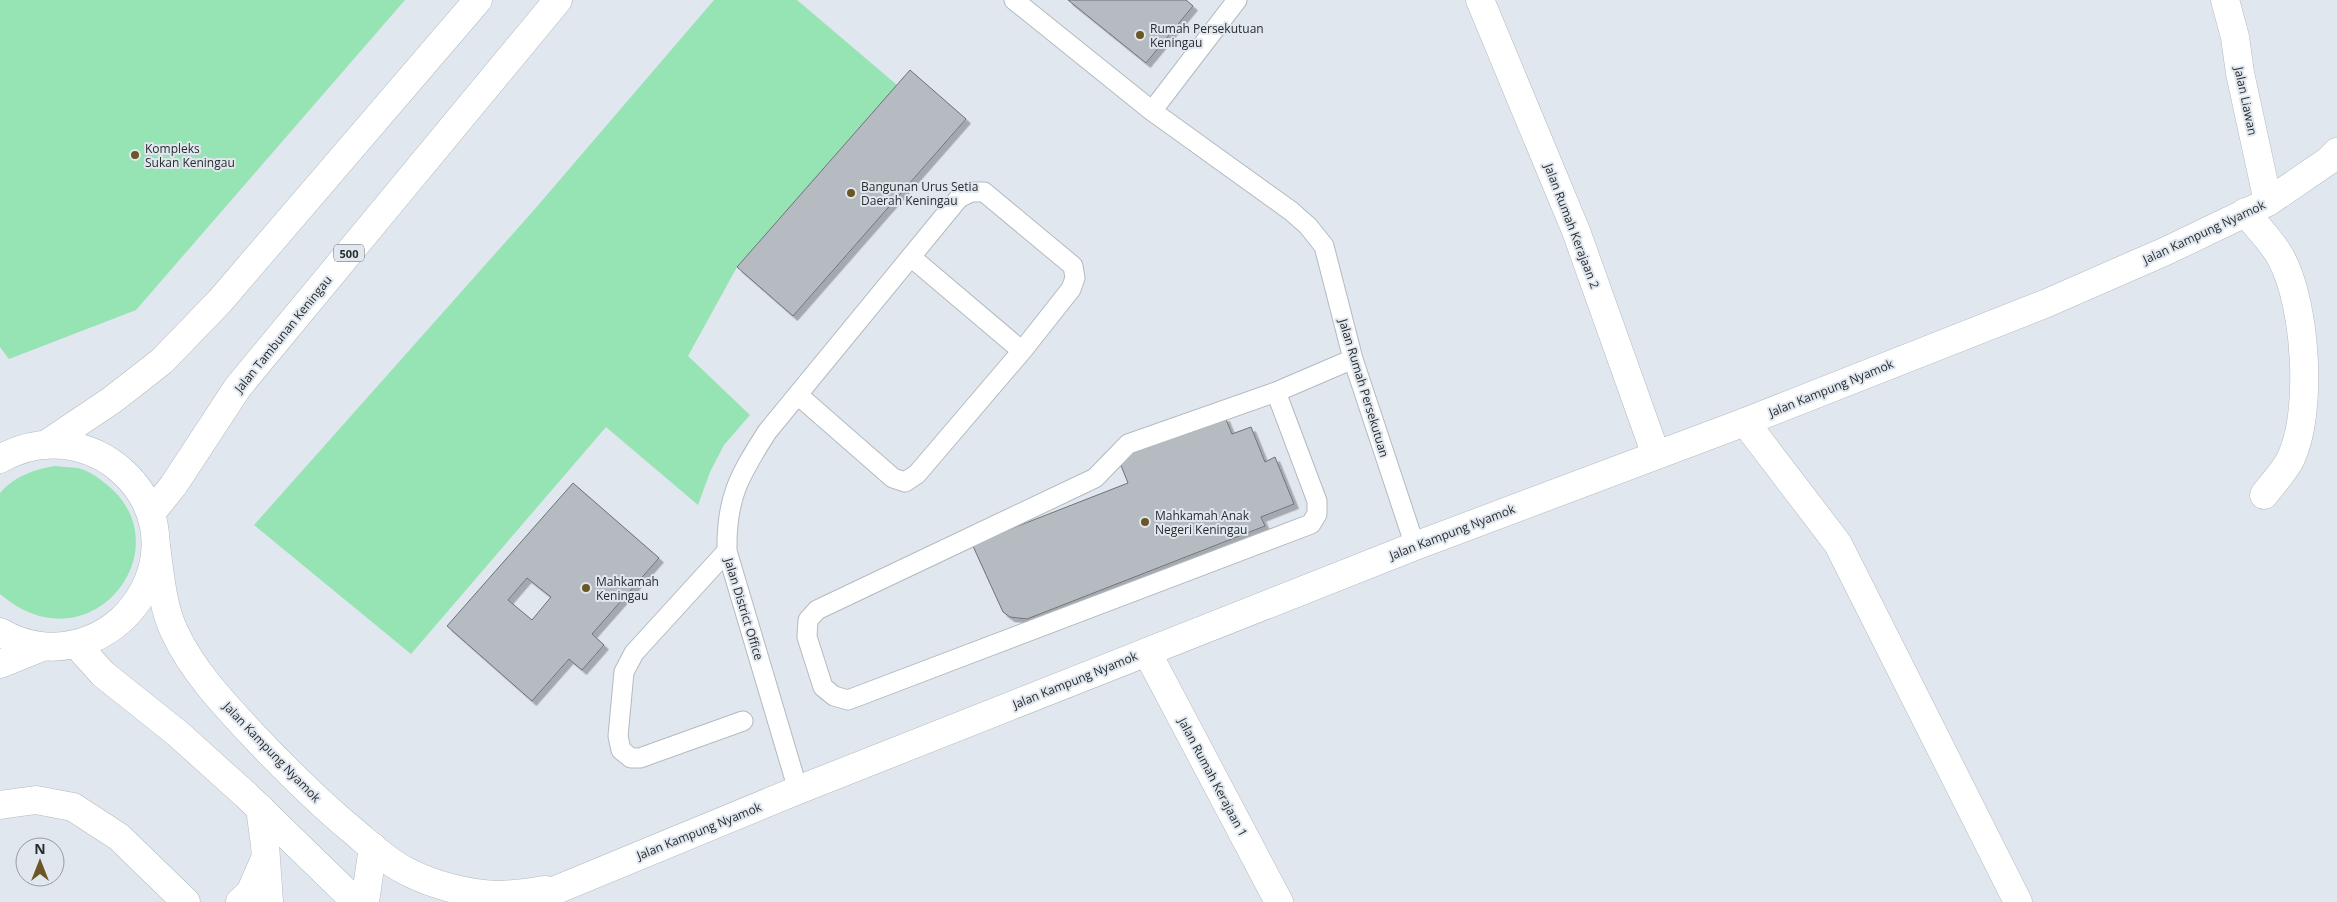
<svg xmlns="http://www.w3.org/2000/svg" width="2337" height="902" font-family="'Open Sans',sans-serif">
	<defs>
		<filter id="shadow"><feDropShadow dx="4.5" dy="4.5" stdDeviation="0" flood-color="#0004"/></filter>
	</defs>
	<rect width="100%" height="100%" fill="#e0e7ee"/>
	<path fill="#96e3b4" d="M0 0H405L136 310 9 359 0 347Z
		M714 0H797L897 85 737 267 688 356 750 415 724 445 710 472 698 505 606 427 411 654 254 525 534 210Z
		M55 466C62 467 70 467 78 468 91 471 103 481 113 490 180 555 87 669 0 594V493C15 476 33 470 55 466Z"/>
	<path fill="#b5bbc1" stroke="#6d7379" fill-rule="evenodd" filter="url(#shadow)" d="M1068 0H1186L1193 6 1146 63Z
		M910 70 966 119 793 316 737 267Z
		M1225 417 1232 434 1251 427 1265 462 1275 457 1294 504 1261 517 1265 526 1027 619 1010 617 1003 612 972 544 1128 483 1118 458Z
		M573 483 659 558 592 634 604 645 582 670 569 659 532 701 447 626ZM527 578 551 597 532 620 508 600Z"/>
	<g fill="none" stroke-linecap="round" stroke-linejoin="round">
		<defs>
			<path id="lane" d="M1014 0 1152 111 1291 211 1308 226 1324 246 1353 359 1415 546
				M1152 111 1237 0
				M911 257 1022 351
				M1276 392 1317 501V514L1311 524 848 700 834 696 823 687 807 637 808 620 817 610 1095 478 1128 444 1276 392 1353 359
				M798 395 893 478 905 482 917 474 1022 351 1071 289 1075 278 1073 266 984 192H971L959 198 767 432C739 476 726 498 727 551L798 790
				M727 551 634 653 624 672 618 736 621 750 631 758H640L743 721"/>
			<path id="street" d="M1480 0 1576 231 1656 455
				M2225 0 2235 37 2240 73 2268 202
				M2245 212C2257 227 2274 243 2282 260 2306 306 2313 411 2291 458 2285 471 2273 483 2264 495
				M1745 422 2047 303 2166 251 2268 202 2328 161 2337 152
				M1147 652 1279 902
				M0 805 36 800 73 807 119 837 186 902
				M260 808 265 845 269 902
				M240 902 250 893 264 861
				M365 902 373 847"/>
			<path id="secondary" d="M156 546C160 574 162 605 174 631 192 670 222 702 251 733 283 767 316 800 352 830 369 844 386 861 406 871 433 885 467 894 497 895 513 895 530 892 546 890
				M77 645 103 674 177 733 246 795 356 902
				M527 902 798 790 1415 546 1745 422 1838 544 2018 902"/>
			<path id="primary" d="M48 443 112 400 162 361 220 301 478 0
				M0 459C89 408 192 501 143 592 130 615 114 629 91 639 61 651 28 649 0 632
				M151 513 173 486 238 387 558 0
				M0 664 42 647"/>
		</defs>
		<use href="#lane" stroke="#b3bac0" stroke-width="21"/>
		<use href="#street" stroke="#b3bac0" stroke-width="29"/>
		<use href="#secondary" stroke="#b3bac0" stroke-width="29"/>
		<use href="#primary" stroke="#b3bac0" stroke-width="29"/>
		<use href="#lane" stroke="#fff" stroke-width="19"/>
		<use href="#street" stroke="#fff" stroke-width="28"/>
		<use href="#secondary" stroke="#fff" stroke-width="28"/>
		<use href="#primary" stroke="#fff" stroke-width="28"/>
	</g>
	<g fill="#6b5625" stroke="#e0e7ee" stroke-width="2">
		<circle cx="1140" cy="35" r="5"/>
		<circle cx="135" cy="155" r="5"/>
		<circle cx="851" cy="193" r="5"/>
		<circle cx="1145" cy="522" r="5"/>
		<circle cx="586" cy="588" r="5"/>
	</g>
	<g text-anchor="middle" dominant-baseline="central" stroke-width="4" stroke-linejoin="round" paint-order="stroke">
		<rect fill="#e0e7ee" stroke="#606468" stroke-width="1" x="334" y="244.5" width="30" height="17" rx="4"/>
		<g font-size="11" font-weight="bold" fill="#292c2e">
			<text x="349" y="253">500</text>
		</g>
		<g font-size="12" fill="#292c2e" stroke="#e0e7ee" text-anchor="start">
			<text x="1150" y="28">Rumah Persekutuan<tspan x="1150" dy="14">Keningau</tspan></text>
			<text x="145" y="148">Kompleks<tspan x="145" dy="14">Sukan Keningau</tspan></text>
			<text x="861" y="186">Bangunan Urus Setia<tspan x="861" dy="14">Daerah Keningau</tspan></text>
			<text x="1155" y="515">Mahkamah Anak<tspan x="1155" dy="14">Negeri Keningau</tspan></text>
			<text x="596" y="581">Mahkamah<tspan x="596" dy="14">Keningau</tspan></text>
		</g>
		<g font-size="12" fill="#292c2e" stroke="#e0e7ee">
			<text transform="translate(2246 101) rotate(78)">Jalan Liawan</text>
			<text transform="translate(1572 226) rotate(69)">Jalan Rumah Kerajaan 2</text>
			<text transform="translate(2204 232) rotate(-25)">Jalan Kampung Nyamok</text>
			<text transform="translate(283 334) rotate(-51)">Jalan Tambunan Keningau</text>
			<text transform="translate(1364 388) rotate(73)">Jalan Rumah Persekutuan</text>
			<text transform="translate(1831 388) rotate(-22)">Jalan Kampung Nyamok</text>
			<text transform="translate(1452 532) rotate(-21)">Jalan Kampung Nyamok</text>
			<text transform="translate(744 609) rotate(73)">Jalan District Office</text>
			<text transform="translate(1075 680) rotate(-22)">Jalan Kampung Nyamok</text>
			<text transform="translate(272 752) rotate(46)">Jalan Kampung Nyamok</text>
			<text transform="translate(1213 777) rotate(62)">Jalan Rumah Kerajaan 1</text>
			<text transform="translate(699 831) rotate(-22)">Jalan Kampung Nyamok</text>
		</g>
	</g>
	<g transform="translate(40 862)"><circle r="24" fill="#e0e7ee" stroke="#979ca1"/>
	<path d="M0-4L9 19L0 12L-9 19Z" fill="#6b5625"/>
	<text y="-8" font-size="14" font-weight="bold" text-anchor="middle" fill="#292c2e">N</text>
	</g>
</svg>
